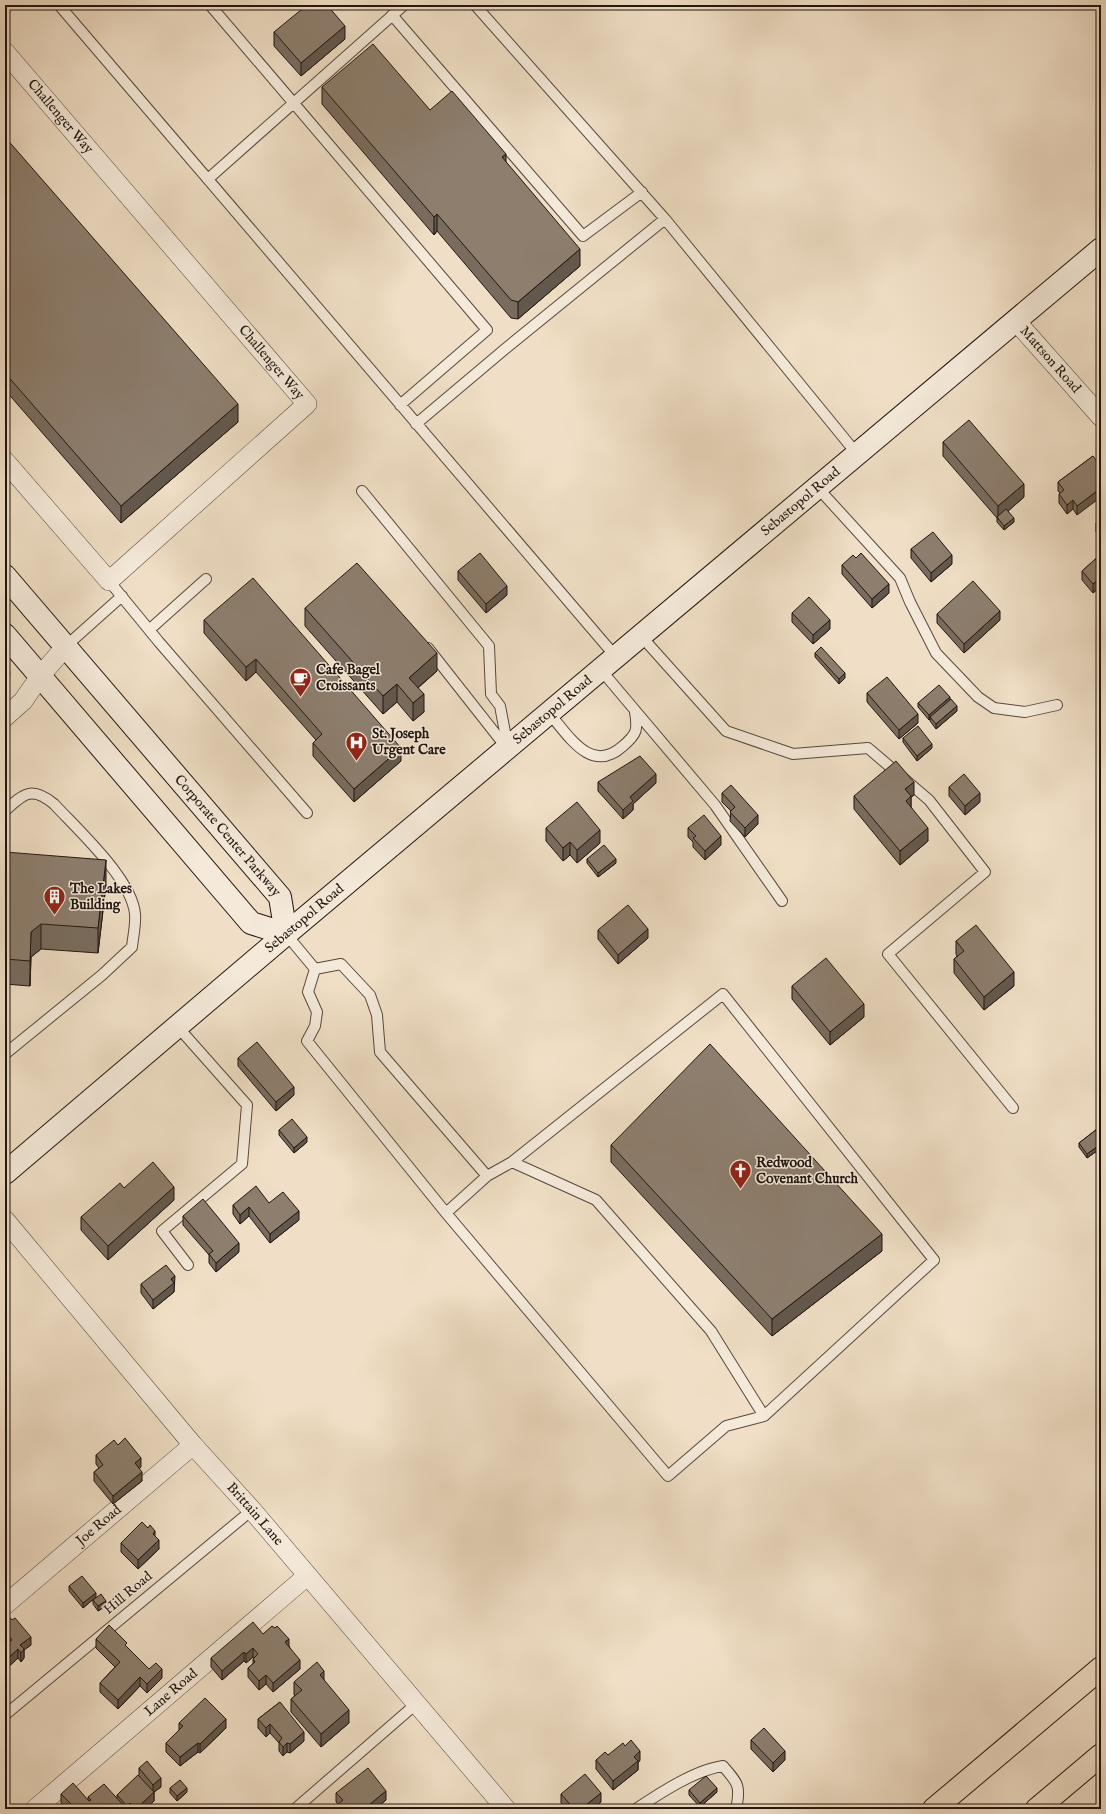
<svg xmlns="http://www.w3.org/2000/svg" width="1106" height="1814" font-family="'IM FELL English',serif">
	<rect width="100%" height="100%" fill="#f0dfc6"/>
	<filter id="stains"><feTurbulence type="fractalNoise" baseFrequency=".005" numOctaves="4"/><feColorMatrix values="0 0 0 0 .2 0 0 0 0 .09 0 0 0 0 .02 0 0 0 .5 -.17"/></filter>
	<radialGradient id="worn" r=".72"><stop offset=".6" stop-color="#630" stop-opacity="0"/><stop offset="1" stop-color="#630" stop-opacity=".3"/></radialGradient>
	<path fill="#cdbda7" stroke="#77695b" d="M5 657C11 666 12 680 5 689Z"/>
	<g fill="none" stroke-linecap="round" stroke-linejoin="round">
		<defs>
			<path id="lane" d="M59 5 616 657
				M210 5 487 330 400 405
				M475 5 665 219
				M392 15 583 236 642 192
				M208 179 404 5
				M416 424 505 349 665 219 857 454
				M817 487 900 578 910 602 936 653 978 697 994 708 1025 712 1057 705
				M362 491 489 646 491 694 500 706 508 748
				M109 581 159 642 307 813
				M149 630 206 579
				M641 636 726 731 793 754 868 748 929 800 985 872 888 954 1013 1108
				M66 646 122 596
				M428 648 506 747
				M601 670 715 805 782 901
				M549 713C569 736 591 775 623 746 637 734 638 730 635 712
				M5 811C24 793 32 786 54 804 78 830 132 879 135 914 136 924 133 937 132 947L102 975 5 1054
				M286 934 315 969
				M315 969 308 992 317 1012 315 1026 307 1041 446 1213 668 1476 726 1426 764 1416 934 1260 723 994 512 1162 487 1176 446 1213
				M315 969 341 964 370 995 377 1015 380 1052 487 1176
				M177 1026 247 1105 242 1164 162 1231 188 1265
				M512 1162 596 1200 711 1331 764 1416
				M5 1715 252 1510
				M295 1809 416 1704
				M636 1809C660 1793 695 1770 723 1766 738 1783 741 1786 736 1809"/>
			<g id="street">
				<path id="s1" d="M5 52 307 404 109 581 5 461"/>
				<path id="s2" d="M1015 320 1101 417"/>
				<path d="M5 717 23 701 41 675 66 646"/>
				<path id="s3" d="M5 1220 193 1445 252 1510 506 1809"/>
				<path id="s4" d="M5 1605 193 1445"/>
				<path id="s5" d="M35 1809 307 1576"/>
			</g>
			<g id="secondary">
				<path id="s6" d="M5 576 280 897 286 934"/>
				<path d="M5 635 251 923 286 934"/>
				<path id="s7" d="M5 1173 286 934 1101 249"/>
			</g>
			<path id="highway" d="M934 1809 1101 1668
				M1037 1809 1101 1755"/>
		</defs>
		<use href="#lane" stroke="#55483d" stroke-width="12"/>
		<use href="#street" stroke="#55483d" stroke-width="20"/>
		<use href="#secondary" stroke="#21150f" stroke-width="24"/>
		<use href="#highway" stroke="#21150f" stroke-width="24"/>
		<use href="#lane" stroke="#f5eada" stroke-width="10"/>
		<use href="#street" stroke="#f5eada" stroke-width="19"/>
		<use href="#secondary" stroke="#f5eada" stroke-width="22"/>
		<use href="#highway" stroke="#f0dfc6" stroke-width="22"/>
	</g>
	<path fill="#796c5f" stroke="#21150f" d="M274 32 345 39 301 76 274 46Z
		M322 87 430 110 506 162 580 266 518 319 511 318 437 231 434 235 322 104Z
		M5 137 238 422 121 523 5 390Z
		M943 442 1024 497 1008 511 1014 522 1004 530 997 522V518L943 456Z
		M1093 456 1077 515 1073 509 1067 514 1059 503V494L1060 493 1058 491V482Z
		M1101 519V539L1096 532V523Z
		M911 549 952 564 931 582 911 558Z
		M1101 554V586L1093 593 1082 580V571Z
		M842 565 889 593 872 608 842 574Z
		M458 571 507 595 486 613 458 580Z
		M305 608 437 671 418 688 424 712 413 721 397 702 383 714 305 626Z
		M792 613 830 629 813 644 792 622Z
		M937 614 1000 620 964 653 937 623Z
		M204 620 401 761 354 802 313 756V743L316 740 256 672 246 681 204 633Z
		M815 653 845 678 839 684 815 657Z
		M867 693 918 723 899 739 867 702Z
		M950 699 957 711 936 729 930 721V719L929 720 918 707V703Z
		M903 738 932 748 917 761 903 742Z
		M598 782 656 783 633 804V810L623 819 598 791Z
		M949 787 980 802 965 815 949 796Z
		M722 793 758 824 745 837 730 821 731 811 722 802Z
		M914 795 911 797V807L928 841 900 865 854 809V796Z
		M546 828 600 843 577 863 570 855 563 861 546 841Z
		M688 828 721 845 705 860 693 847V842L688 837Z
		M5 852 106 885 98 953 41 949 31 957 30 986 5 984Z
		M587 859 616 863 598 877 587 863Z
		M598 930 648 938 618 964 598 939Z
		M956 941 1014 986 984 1010 954 973V959L957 956 956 954Z
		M792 986 864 1017 830 1045 792 999Z
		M238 1058 294 1095 276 1111 238 1066Z
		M1101 1126V1148L1087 1158 1079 1147V1143Z
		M279 1130 307 1142 294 1153 279 1135Z
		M611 1145 882 1251 772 1336 611 1162Z
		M124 1188 174 1200 108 1260 81 1230V1217Z
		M269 1203 299 1220 270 1243 249 1216 240 1224 233 1214V1205Z
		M183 1216 239 1252 216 1272 209 1263V1255L183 1225Z
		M141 1284 175 1285H174V1292L153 1309 141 1293Z
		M118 1445 141 1467 139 1469 142 1481 113 1504 94 1481V1472L99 1468 96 1464V1455Z
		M155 1536 159 1549 138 1569 121 1552V1543Z
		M69 1586 96 1597 83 1608 69 1591Z
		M93 1600 106 1606 98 1611 93 1604Z
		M5 1612 31 1645 24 1650V1658L21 1662 18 1658 5 1670V1645L7 1643 5 1641Z
		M263 1634 289 1646 300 1669 273 1692 266 1684 259 1690 248 1677V1668L253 1664V1659L254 1658 253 1657 246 1663 244 1661 222 1680 211 1667V1658Z
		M96 1639 127 1648 149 1669 162 1678 147 1693 140 1686 118 1709 100 1692V1683L115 1667 96 1648Z
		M324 1680 349 1723 321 1747 291 1712V1699L295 1696 294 1695V1682Z
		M280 1702 304 1741 290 1753 287 1752 283 1756 279 1751V1743L270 1733 266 1737 258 1728V1719Z
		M179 1723 226 1728 200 1753 198 1752 180 1766 166 1752V1743L179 1730Z
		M751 1740 785 1760 773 1772 751 1749Z
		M608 1755 640 1760 638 1763V1770L613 1790 596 1769V1760Z
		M139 1768 161 1787 154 1792V1801L146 1809H67L61 1803V1794L88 1800V1797L117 1798V1795L139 1775Z
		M170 1788 187 1792 177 1801 170 1793Z
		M689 1790 717 1792 700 1807 689 1795Z
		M336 1793 386 1800 375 1809H332L338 1804 336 1802Z
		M561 1794 601 1802 592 1809H566L561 1803Z"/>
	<path fill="#63584d" stroke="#21150f" d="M345 26V39L301 76V63Z
		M506 154V172L502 157Z
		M437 214V231L434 235V217Z
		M580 249V266L518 319V302Z
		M238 404V422L121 523V506Z
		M1024 484V497L998 520V506Z
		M1101 488V497L1077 515V506Z
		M1073 500V509L1067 514V505Z
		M1014 518V522L1004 530V526Z
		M952 555V564L931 582V573Z
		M1101 577V586L1093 593V584Z
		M889 584V593L872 608V599Z
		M507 586V595L486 613V604Z
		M1000 611V620L964 653V644Z
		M830 620V629L813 644V635Z
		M437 653V671L409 695V678Z
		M256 659V672L246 681V667Z
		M845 673V678L839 684V679Z
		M397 684V702L383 714V696Z
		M424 694V712L413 721V703Z
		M950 697V702L930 717V719L929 720V715Z
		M957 706V711L936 729V724Z
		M918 714V723L899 739V730Z
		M932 744V748L917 761V756Z
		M401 748V761L354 802V789Z
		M656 774V783L633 804V810L623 819V810L630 797Z
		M914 782V795L911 797V810L906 814 905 789Z
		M980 793V802L965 815V806Z
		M758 815V824L745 837V828Z
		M928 828V841L900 865V851Z
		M600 830V843L577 863V850Z
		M721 836V845L705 860V851Z
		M570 842V855L563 861V848Z
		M616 859V863L598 877V873Z
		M106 860V885L98 953V928Z
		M41 924V949L31 957 30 986V961L31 932Z
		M648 929V938L618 964V955Z
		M1014 972V986L984 1010V997Z
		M864 1004V1017L830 1045V1032Z
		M294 1087V1095L276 1111V1102Z
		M307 1137V1142L294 1153V1148Z
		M1101 1144V1148L1087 1158V1154Z
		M174 1187V1200L108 1260V1246Z
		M249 1207V1216L240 1224V1215Z
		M299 1211V1220L270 1243V1234Z
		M882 1234V1251L772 1336V1319Z
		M239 1243V1252L216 1272V1263Z
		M175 1276 174 1292 153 1309V1300L171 1279Z
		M141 1458V1467L135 1472V1463Z
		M142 1472V1481L113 1504V1496Z
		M155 1531V1540L153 1534Z
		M159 1540V1549L138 1569V1560Z
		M96 1593V1597L83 1608V1603Z
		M106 1601V1606L98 1611V1606Z
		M31 1637V1645L24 1650V1658L21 1662 20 1645Z
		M289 1639V1648L285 1642Z
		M253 1648V1657L246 1663V1654Z
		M18 1649V1658L5 1670V1661Z
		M244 1652V1661L222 1680V1671Z
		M300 1660V1669L273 1692V1683Z
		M162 1669V1678L147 1693V1684Z
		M324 1671V1684L320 1675Z
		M266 1675V1684L259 1690V1681Z
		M140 1677V1686L118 1709V1700Z
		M349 1710V1723L321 1747V1734Z
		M226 1719V1728L200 1753V1744Z
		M270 1724V1733L266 1737V1728Z
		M304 1732V1741L290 1753V1744Z
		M198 1743V1752L180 1766V1757Z
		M287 1743V1752L283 1756V1747Z
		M640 1751V1760L638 1763V1770L613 1790V1781L634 1757Z
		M785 1751V1760L773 1772V1763Z
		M161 1778V1787L154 1792V1801L146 1809H136L153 1793V1785Z
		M187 1788V1792L177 1801V1796Z
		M717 1788V1792L700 1807V1803Z
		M386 1791V1800L375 1809H364Z
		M601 1793V1802L592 1809H581Z
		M130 1803V1809H127V1806Z"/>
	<path fill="#8d7e6e" stroke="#21150f" d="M307 5H327L345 26 301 63 274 32Z
		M373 44 430 110 452 91 506 154 502 157 580 249 518 302 511 300 437 214 434 217 322 87Z
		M5 137 238 404 121 506 5 373Z
		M969 420 1024 484 998 506 943 442Z
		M1093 456 1101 467V488L1077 506 1073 500 1067 505 1059 494 1064 490 1058 482Z
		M1006 509 1014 518 1004 526 997 517Z
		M1101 519V530L1096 523Z
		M933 532 952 555 931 573 911 549Z
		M480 553 507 586 486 604 458 571Z
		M861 553 889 584 872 599 842 565 853 555 856 558Z
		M1101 554V577L1093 584 1082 571Z
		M357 563 437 653 409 678 424 694 413 703 397 684 383 696 305 608Z
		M253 578 401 748 354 789 313 743 322 734 256 659 246 667 204 620Z
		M973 581 1000 611 964 644 937 614Z
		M809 597 830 620 813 635 792 613Z
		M821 647 845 673 839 679 815 653Z
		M887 677 918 714 899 730 867 693Z
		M939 685 950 697 929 715 918 703Z
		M951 699 957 706 936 724 930 717Z
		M918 726 932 744 917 756 903 738Z
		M640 756 656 774 630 797 633 801 623 810 598 782Z
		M896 761 914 782 905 789 911 796 906 801 928 828 900 851 854 796Z
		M964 774 980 793 965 806 949 787Z
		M731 785 758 815 745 828 730 812 735 807 722 793Z
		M577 802 600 830 577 850 570 842 563 848 546 828Z
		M704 815 721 836 705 851 693 838 696 836 688 828Z
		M604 845 616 859 598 873 587 859Z
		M5 852 106 860 98 928 41 924 31 932 30 961 5 959Z
		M628 905 648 929 618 955 598 930Z
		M976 925 1014 972 984 997 954 959 964 951 956 941Z
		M826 958 864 1004 830 1032 792 986Z
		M257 1042 294 1087 276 1102 238 1058Z
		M710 1044 882 1234 772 1319 611 1145Z
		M292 1119 307 1137 294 1148 279 1130Z
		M1101 1126V1144L1087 1154 1079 1143Z
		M153 1162 174 1187 108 1246 81 1217 120 1183 124 1188Z
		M256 1186 269 1203 283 1192 299 1211 270 1234 249 1207 240 1215 233 1205Z
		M203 1199 239 1243 216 1263 209 1254 213 1251 183 1216Z
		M166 1265 175 1276 171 1279 174 1283 153 1300 141 1284Z
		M125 1438 141 1458 135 1463 142 1472 113 1496 94 1472 103 1465 96 1455 114 1440 118 1445Z
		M142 1522 148 1528 150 1525 155 1531 153 1534 159 1540 138 1560 121 1543Z
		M82 1576 96 1593 83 1603 69 1586Z
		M101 1594 106 1601 98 1606 93 1600Z
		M5 1612 12 1620 15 1618 31 1637 20 1645 24 1649 21 1653 18 1649 5 1661V1645L12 1640 5 1632Z
		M253 1622 263 1634 272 1626 275 1628 277 1626 289 1639 285 1642 300 1660 273 1683 266 1675 259 1681 248 1668 255 1662 253 1659 258 1654 253 1648 246 1654 244 1652 222 1671 211 1658Z
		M109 1625 127 1643 125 1645 149 1669 156 1663 162 1669 147 1684 140 1677 118 1700 100 1683 120 1662 96 1639Z
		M317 1662 324 1671 320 1675 349 1710 321 1734 291 1699 302 1690 294 1682Z
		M205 1698 226 1719 200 1744 198 1743 180 1757 166 1743 183 1726 179 1723Z
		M280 1702 304 1732 290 1744 287 1743 283 1747 279 1742 282 1738 270 1724 266 1728 258 1719Z
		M764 1728 785 1751 773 1763 751 1740Z
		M631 1740 640 1751 634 1757 638 1761 613 1781 596 1760 605 1752 608 1755 623 1743 625 1746Z
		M147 1761 161 1778 153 1785 139 1768Z
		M368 1768 386 1791 364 1809 362 1807 359 1809H332L343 1800 336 1793Z
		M585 1774 601 1793 581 1809H574L561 1794Z
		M138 1775 154 1792 136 1809H135L130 1803 127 1806 117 1795Z
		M706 1776 717 1788 700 1803 689 1790Z
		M180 1780 187 1788 177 1796 170 1788Z
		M73 1783 89 1801 91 1800 88 1797 104 1784 125 1807 122 1809H76L61 1794Z
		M415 1804 419 1809H408Z"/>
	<defs>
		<symbol id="cafe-pin" viewBox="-11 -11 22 30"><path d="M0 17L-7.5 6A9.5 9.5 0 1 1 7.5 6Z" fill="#8f2418" stroke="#f5eada"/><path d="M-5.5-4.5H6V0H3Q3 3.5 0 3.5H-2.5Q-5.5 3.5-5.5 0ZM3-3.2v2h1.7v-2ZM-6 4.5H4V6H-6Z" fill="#fff"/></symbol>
		<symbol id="hospital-pin" viewBox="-11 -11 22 30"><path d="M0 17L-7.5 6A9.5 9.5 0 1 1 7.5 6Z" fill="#8f2418" stroke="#f5eada"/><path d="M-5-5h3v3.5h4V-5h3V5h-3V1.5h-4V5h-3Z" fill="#fff"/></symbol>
		<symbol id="building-pin" viewBox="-11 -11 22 30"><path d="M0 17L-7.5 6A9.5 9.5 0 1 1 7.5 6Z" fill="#8f2418" stroke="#f5eada"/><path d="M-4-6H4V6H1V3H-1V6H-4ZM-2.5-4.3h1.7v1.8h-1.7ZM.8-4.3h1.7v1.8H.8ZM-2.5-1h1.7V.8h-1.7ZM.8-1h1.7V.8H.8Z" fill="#fff"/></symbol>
		<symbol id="church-pin" viewBox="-11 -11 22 30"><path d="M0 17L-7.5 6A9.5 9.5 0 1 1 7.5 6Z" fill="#8f2418" stroke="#f5eada"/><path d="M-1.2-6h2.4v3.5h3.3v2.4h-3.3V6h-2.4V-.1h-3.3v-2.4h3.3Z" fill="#fff"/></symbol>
	</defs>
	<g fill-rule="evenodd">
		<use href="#cafe-pin" x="288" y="666" width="25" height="34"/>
		<use href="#hospital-pin" x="344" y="730" width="25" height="34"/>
		<use href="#building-pin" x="42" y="884" width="25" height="34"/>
		<use href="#church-pin" x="728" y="1158" width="25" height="34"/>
	</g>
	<g text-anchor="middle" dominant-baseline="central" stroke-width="3" stroke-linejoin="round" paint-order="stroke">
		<g font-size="14" fill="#21150f" stroke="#f5eada">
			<text stroke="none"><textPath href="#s1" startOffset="85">Challenger Way</textPath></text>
			<text stroke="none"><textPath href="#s2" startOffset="53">Mattson Road</textPath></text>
			<text stroke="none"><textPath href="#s1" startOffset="409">Challenger Way</textPath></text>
			<text stroke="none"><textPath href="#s7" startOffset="1041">Sebastopol Road</textPath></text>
			<text stroke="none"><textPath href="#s7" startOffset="717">Sebastopol Road</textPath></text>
			<text stroke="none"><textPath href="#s6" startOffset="342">Corporate Center Parkway</textPath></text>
			<text stroke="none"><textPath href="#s7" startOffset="393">Sebastopol Road</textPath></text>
			<text stroke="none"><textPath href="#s3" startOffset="386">Brittain Lane</textPath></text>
			<text stroke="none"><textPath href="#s4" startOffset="123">Joe Road</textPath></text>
			<text transform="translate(128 1593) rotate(-40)">Hill Road</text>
			<text stroke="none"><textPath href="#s5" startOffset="179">Lane Road</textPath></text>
		</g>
		<g font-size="14" font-weight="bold" fill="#21150f" stroke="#f5eada" text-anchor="start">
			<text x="316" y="670">Cafe Bagel<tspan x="316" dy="16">Croissants</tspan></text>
			<text x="372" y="734">St. Joseph<tspan x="372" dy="16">Urgent Care</tspan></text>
			<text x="70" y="889">The Lakes<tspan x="70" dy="16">Building</tspan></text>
			<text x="756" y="1163">Redwood<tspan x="756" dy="16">Covenant Church</tspan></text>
		</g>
	</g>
	<rect width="1106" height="1814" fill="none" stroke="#f0dfc6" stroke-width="20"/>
	<rect x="6" y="6" width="1094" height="1802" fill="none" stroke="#21150f" stroke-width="2"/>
	<rect x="10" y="10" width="1086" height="1794" fill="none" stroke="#21150f"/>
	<rect width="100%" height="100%" filter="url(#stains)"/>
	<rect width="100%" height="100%" fill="url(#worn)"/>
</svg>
